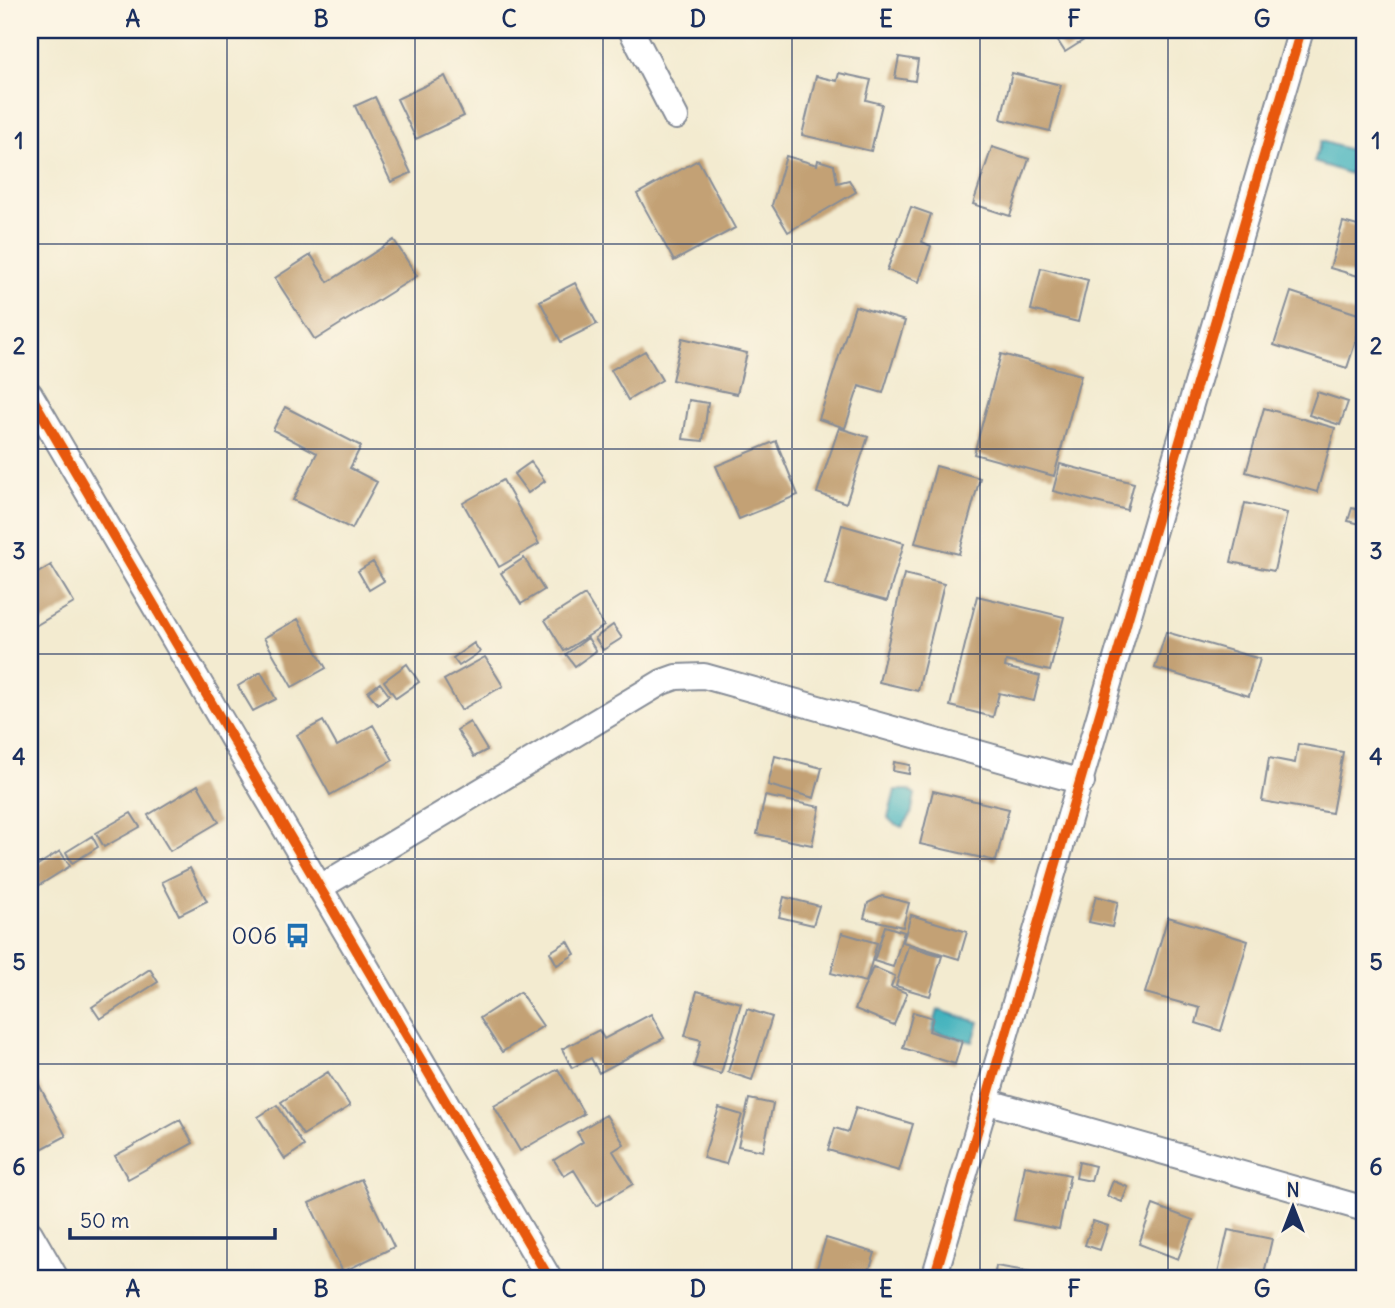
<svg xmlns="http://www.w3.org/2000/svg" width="1395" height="1308" font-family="Delius,sans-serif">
	<rect width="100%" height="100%" fill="#fcf5e5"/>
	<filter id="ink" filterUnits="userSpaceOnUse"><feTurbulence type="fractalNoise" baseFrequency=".0143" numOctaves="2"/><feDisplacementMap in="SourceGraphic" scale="14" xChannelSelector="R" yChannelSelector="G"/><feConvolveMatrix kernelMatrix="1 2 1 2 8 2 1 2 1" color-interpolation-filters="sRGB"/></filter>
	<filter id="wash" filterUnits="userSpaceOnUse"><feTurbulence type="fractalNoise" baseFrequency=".00686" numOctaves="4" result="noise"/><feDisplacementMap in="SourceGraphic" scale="28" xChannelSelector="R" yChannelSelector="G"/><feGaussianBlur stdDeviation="1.57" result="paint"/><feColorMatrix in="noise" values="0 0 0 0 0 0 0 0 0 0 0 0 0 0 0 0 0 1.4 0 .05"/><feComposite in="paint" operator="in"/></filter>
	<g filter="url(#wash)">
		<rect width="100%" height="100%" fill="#f3ebd0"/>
		<path fill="#43b2bd" stroke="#2f708e" stroke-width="2" d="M1321 141 1357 152 1350 174 1314 162Z
			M895 790H909L915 794 911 815 902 827 893 823 888 818Z
			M938 1010 979 1022 973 1042 932 1031Z"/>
		<g id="blocks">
			<path fill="#c3a174" d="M1062 30H1077L1084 40 1065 52 1054 35Z
				M899 57 918 60 915 81 895 78Z
				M839 73 871 80 866 100 882 104 871 151 802 135 816 76 837 81Z
				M1012 73 1061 85 1050 131 1001 119Z
				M445 76 464 116 416 139 397 99Z
				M375 97 411 173 391 182 355 106Z
				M992 147 1029 159 1010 216 973 204Z
				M786 156 817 165 818 160 834 165 837 183 849 180 856 192 788 232 772 205Z
				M698 160 735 228 674 261 637 194Z
				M911 207 931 214 922 242 931 246 919 282 887 270Z
				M1343 222 1365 228V278L1330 268Z
				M394 240 417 276 315 340 275 278 311 255 328 282Z
				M1041 268 1088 280 1078 322 1031 310Z
				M575 283 597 324 561 342 540 301Z
				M1291 292 1364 316 1347 368 1274 345Z
				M855 306 905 321 883 393 859 386 845 428 819 419Z
				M682 338 747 353 737 394 672 380Z
				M645 351 662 380 628 400 611 370Z
				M1001 354 1081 375 1054 476 974 454Z
				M1317 392 1348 402 1340 425 1309 415Z
				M689 400 708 403 703 441 683 439Z
				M285 407 361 446 350 468 377 482 352 529 293 500 317 453 273 430Z
				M1264 408 1335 428 1317 492 1246 472Z
				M839 428 868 437 846 503 817 493Z
				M776 441 798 495 739 519 716 466Z
				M531 462 545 481 528 493 514 474Z
				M1060 464 1134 483 1127 510 1053 491Z
				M936 466 980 478 959 554 915 543Z
				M503 480 539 544 499 567 463 503Z
				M1245 503 1287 513 1274 571 1231 562Z
				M1352 508 1365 512V525L1348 521Z
				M842 525 904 543 887 601 825 584Z
				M524 558 544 590 521 604 501 573Z
				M373 562 384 581 369 590 358 571Z
				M51 565 74 603 30 629V578Z
				M904 574 944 584 918 691 879 682Z
				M585 595 604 626 564 651 545 620Z
				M977 596 1064 617 1050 671 1006 661 1005 667 1040 676 1034 701 999 693 993 717 950 706Z
				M298 619 326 668 292 687 264 638Z
				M613 625 622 638 603 650 595 638Z
				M1166 632 1260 659 1249 696 1155 668Z
				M588 638 596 651 575 666 566 654Z
				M474 643 480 652 459 666 453 658Z
				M485 657 503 686 461 710 444 680Z
				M407 664 419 682 396 698 384 681Z
				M261 672 276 699 253 711 238 686Z
				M380 683 389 695 378 704 368 692Z
				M323 721 337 746 373 725 393 760 330 795 297 735Z
				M470 722 487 750 474 757 457 730Z
				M1298 744 1343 752 1332 813 1262 801 1269 758 1295 763Z
				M775 756 822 768 814 798 768 785Z
				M894 762 910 765 909 774 893 771Z
				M198 785 219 822 170 851 148 815Z
				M933 791 1009 809 996 861 920 844Z
				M765 796 820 807 812 845 757 834Z
				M131 813 140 827 104 847 96 833Z
				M92 836 98 847 72 863 66 852Z
				M60 851 70 866 38 886 30 870Z
				M190 868 207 901 179 915 162 882Z
				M882 896 909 903 903 927 864 918 868 903Z
				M1096 896 1118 902 1112 927 1089 922Z
				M784 897 819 906 813 925 779 917Z
				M911 915 967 932 959 959 903 942Z
				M1168 917 1248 941 1221 1031 1196 1023 1200 1008 1145 993Z
				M885 926 904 932 893 967 874 961Z
				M842 933 877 943 866 982 831 973Z
				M568 941 575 954 557 965 550 952Z
				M908 946 942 956 930 996 896 986Z
				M873 967 895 976 891 987 907 993 894 1025 855 1009Z
				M150 969 158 982 100 1019 92 1007Z
				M697 991 741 1003 721 1074 694 1066 701 1040 685 1036Z
				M520 992 543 1026 502 1052 480 1018Z
				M747 1009 772 1017 752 1080 728 1072Z
				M913 1012 933 1018 929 1031 962 1041 955 1064 903 1048Z
				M651 1014 664 1038 599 1073 591 1058 572 1068 562 1049 599 1030 604 1039Z
				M558 1069 584 1114 520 1151 494 1106Z
				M328 1072 350 1106 303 1135 281 1102Z
				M38 1083 66 1136 30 1155V1088Z
				M749 1099 773 1104 763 1151 738 1146Z
				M277 1105 304 1146 285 1159 258 1117Z
				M856 1107 913 1124 899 1171 828 1150 835 1128 848 1132Z
				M719 1108 742 1115 726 1164 703 1158Z
				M606 1115 624 1144 613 1151 633 1184 596 1206 574 1170 564 1176 554 1160 583 1142 577 1132Z
				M180 1120 193 1143 128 1179 115 1156Z
				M1079 1162 1095 1166 1091 1181 1076 1178Z
				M1025 1166 1070 1175 1059 1229 1014 1220Z
				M361 1179 394 1247 343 1272 309 1203Z
				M1113 1181 1128 1187 1122 1202 1107 1196Z
				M1153 1205 1193 1220 1178 1259 1139 1244Z
				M1093 1221 1108 1226 1100 1250 1085 1245Z
				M1228 1230 1272 1239 1263 1278H1217Z
				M826 1238 875 1253 867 1278H814Z
				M996 1266 1045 1274 1044 1278H994Z
				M1322 1273 1339 1277V1278H1320Z"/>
		</g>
	</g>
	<g filter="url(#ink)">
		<use href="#blocks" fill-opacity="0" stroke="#878d97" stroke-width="2"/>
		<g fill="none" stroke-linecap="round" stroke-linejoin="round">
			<defs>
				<path id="minor" d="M631 30 676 117
					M30 394 549 1278
					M319 888 662 682 676 677 704 676 1082 782
					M985 1101 1365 1209
					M30 1233 56 1278
					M934 1278 1301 30"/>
			</defs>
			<use href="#minor" stroke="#878d97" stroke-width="28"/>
			<use href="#minor" stroke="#fff" stroke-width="24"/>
			<defs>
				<path id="cycleway" d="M30 394 549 1278
					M934 1278 1301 30"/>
			</defs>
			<use href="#cycleway" stroke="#fcf5e5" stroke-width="15"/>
			<use href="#cycleway" stroke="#e8590c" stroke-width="10"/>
		</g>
	</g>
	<path fill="none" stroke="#1b2f5e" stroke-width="2" stroke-opacity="0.55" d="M227 30V1278M415 30V1278M603 30V1278M792 30V1278M980 30V1278M1168 30V1278M30 244H1365M30 449H1365M30 654H1365M30 859H1365M30 1064H1365"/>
	<defs>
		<symbol id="bus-bare" viewBox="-9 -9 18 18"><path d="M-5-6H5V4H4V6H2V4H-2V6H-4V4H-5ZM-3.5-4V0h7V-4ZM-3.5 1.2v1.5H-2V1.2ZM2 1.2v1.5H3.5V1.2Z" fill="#1f6fb2" stroke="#fcf5e5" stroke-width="2.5" paint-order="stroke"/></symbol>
	</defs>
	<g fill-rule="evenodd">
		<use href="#bus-bare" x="280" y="918" width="35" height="35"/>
	</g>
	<g text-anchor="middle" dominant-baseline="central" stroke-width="6" stroke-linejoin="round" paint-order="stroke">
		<g font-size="24" fill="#1b2f5e" stroke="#fcf5e5" text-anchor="end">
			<text x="277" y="935">006</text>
		</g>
	</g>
	<rect width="1395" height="1308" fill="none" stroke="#fcf5e5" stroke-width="77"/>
	<g transform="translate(1293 1207)" stroke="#fcf5e5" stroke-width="5" paint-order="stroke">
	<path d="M0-5L12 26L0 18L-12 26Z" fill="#1b2f5e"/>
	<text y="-10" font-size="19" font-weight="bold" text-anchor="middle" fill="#1b2f5e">N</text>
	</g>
	<path d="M70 1228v10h205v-10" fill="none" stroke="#1b2f5e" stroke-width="3.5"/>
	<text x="80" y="1228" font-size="21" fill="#1b2f5e" stroke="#fcf5e5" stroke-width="5" paint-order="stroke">50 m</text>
	<rect x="38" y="38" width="1318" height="1232" fill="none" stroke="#1b2f5e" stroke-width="2.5"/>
	<g font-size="23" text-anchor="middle" font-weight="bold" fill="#1b2f5e">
		<text x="133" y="27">A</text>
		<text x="321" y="27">B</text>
		<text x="509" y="27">C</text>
		<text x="698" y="27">D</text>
		<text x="886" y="27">E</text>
		<text x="1074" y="27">F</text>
		<text x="1262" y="27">G</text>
		<text x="19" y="149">1</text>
		<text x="1376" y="149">1</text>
		<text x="19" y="354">2</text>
		<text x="1376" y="354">2</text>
		<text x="19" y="559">3</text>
		<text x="1376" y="559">3</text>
		<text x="19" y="765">4</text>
		<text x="1376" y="765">4</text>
		<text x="19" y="970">5</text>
		<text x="1376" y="970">5</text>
		<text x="19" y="1175">6</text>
		<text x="1376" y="1175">6</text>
		<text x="133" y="1297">A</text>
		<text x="321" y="1297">B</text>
		<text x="509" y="1297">C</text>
		<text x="698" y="1297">D</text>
		<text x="886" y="1297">E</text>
		<text x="1074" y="1297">F</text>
		<text x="1262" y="1297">G</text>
	</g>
</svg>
